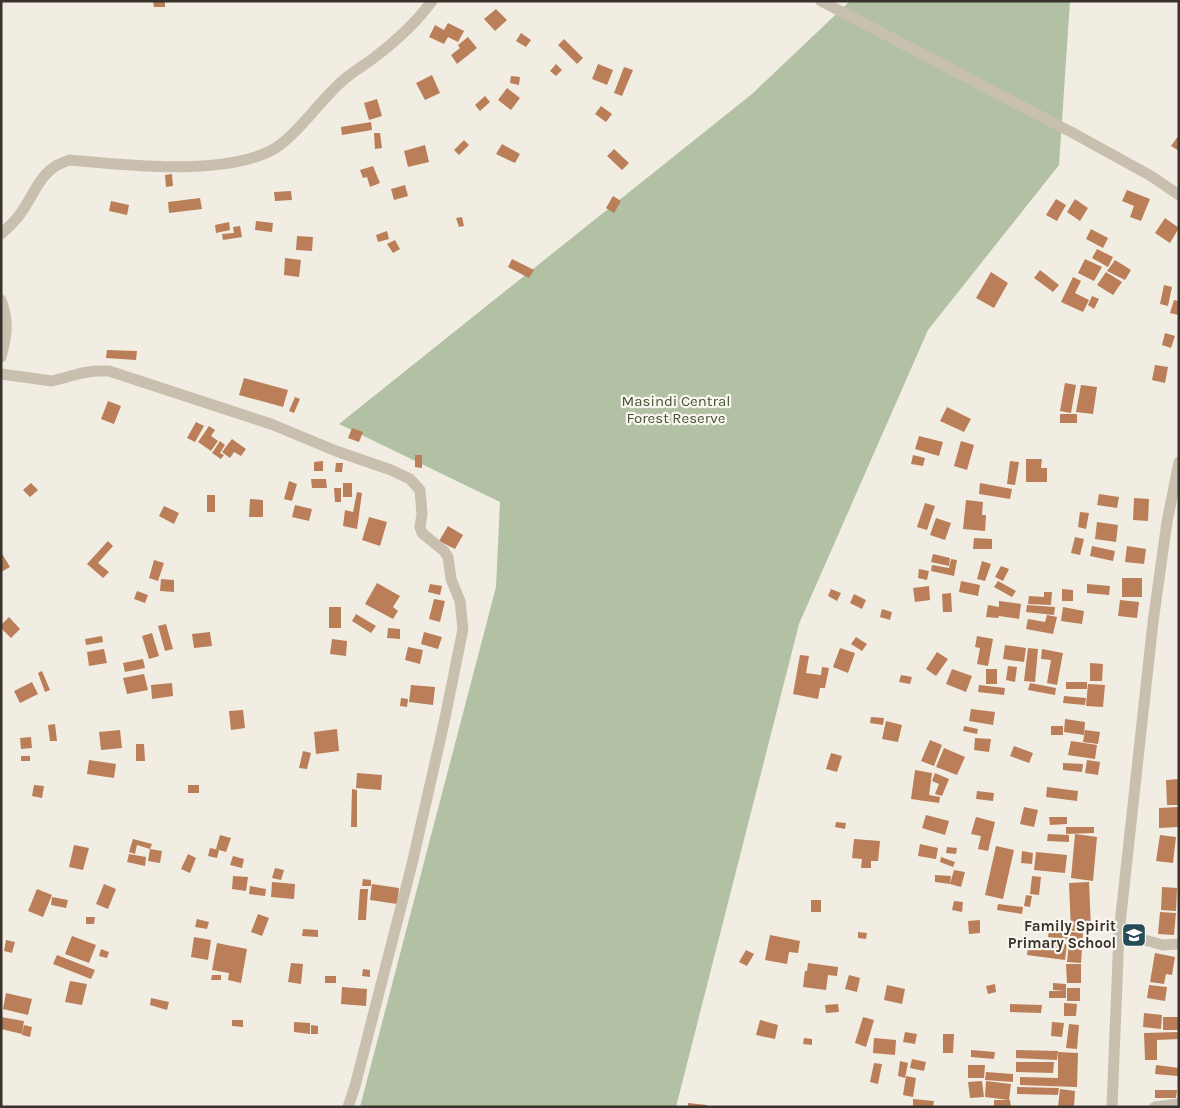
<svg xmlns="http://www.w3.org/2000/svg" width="1180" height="1108" font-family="Karla,sans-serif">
	<rect width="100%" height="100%" fill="#f2ede3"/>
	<path fill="#b2c0a3" d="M850 1H1070L1059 165 928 330 799 624 676 1107H360L496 587 500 502 339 424 752 94Z"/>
	<path fill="#ba7e58" d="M153 1H165V7H154Z
		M496 9 507 20 495 31 484 19Z
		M448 23 464 31 458 42 448 37 444 44 429 37 435 25 444 30Z
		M521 33 531 40 526 47 516 41Z
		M468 37 477 48 457 64 451 55 460 48 458 45Z
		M564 39 583 58 577 64 558 45Z
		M556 64 562 70 556 76 550 71Z
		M598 64 613 70 607 85 592 79Z
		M624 67 633 70 622 96 614 93Z
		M432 75 440 93 425 100 416 83Z
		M511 76 520 77 519 85 510 83Z
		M507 88 520 98 511 110 498 100Z
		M485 96 490 102 480 111 475 105Z
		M377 99 382 116 369 120 364 103Z
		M601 106 612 114 606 122 595 114Z
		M371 122 372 130 342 135 341 127Z
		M374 133H380L382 148 375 149Z
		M1179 135V151L1171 146Z
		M464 140 469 145 459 155 454 150Z
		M502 144 520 154 515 163 496 154Z
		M425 145 429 162 408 167 404 151Z
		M614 149 629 163 622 170 607 156Z
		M373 166 380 183 370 187 367 177 363 178 360 170Z
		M172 174 173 186 166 187 165 175Z
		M405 185 408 196 394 200 391 189Z
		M1127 190 1150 199 1141 221 1130 217 1134 206 1122 201Z
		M291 191 292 200 275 201 274 192Z
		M613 196 621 201 614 213 606 208Z
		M200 198 202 209 169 213 168 202Z
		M1056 199 1066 205 1057 221 1046 215Z
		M1075 199 1088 208 1080 221 1067 212Z
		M111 201 129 205 127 215 109 211Z
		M462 217 464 226 459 227 456 218Z
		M1165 218 1179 228 1170 243 1155 233Z
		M256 221 273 223 272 232 255 230Z
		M229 222 230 230 216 233 215 225Z
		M240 226 242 237 223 240 222 234 234 233 233 227Z
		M1091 229 1108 238 1103 248 1086 239Z
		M387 231 389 239 378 242 376 235Z
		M297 236 313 237 312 251 296 250Z
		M395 240 400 249 393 253 387 244Z
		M1097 249 1113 257 1108 267 1092 258Z
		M285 258 301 260 299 277 284 275Z
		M512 259 534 270 529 278 508 267Z
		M1085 259 1102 267 1094 281 1078 273Z
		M1115 260 1131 270 1125 280 1107 271Z
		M1040 270 1059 285 1053 292 1034 278Z
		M991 272 1008 283 994 308 976 298Z
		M1106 272 1122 282 1113 295 1097 285Z
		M1073 277 1081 281 1075 293 1089 300 1083 312 1061 302Z
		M1164 285 1172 287 1168 306 1160 304Z
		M1092 296 1099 299 1094 309 1088 305Z
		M1174 300 1179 301V315L1170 313Z
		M1165 333 1175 336 1171 348 1162 345Z
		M107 350 137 351 136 360 106 358Z
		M1155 365 1168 367 1165 383 1152 380Z
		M244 378 288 390 283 407 239 395Z
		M1065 383 1076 385 1071 413 1060 411Z
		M1081 385 1097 387 1093 414 1076 412Z
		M295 397 300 399 294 413 289 411Z
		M108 401 121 406 114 424 101 419Z
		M947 407 971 419 964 432 940 421Z
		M1060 414H1077V423H1060Z
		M196 422 204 426 195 442 187 438Z
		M209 426 215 430 211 436 218 441 211 451 198 442Z
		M352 428 363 432 359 442 348 438Z
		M919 436 943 442 939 456 915 449Z
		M232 439 246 449 241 456 234 452 230 458 222 452Z
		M220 441 225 445 220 453 224 455 221 459 212 453Z
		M961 441 974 445 967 470 954 466Z
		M415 455H422V468L415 467Z
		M913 455 925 458 923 466 911 464Z
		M1026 459H1042L1041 468H1047V482H1026Z
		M323 461V471H314V462Z
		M1010 461 1019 462 1015 485 1007 484Z
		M336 463H343L342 472H335Z
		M311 479H326L327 488H312Z
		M289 481 297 484 292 501 284 499Z
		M31 483 38 490 30 497 23 490Z
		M343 483H352V497H343Z
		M980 483 1012 489 1010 499 979 494Z
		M334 488H341V502H335Z
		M357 492 362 493 357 529 343 526 345 510 353 512Z
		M1099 494 1119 497 1117 508 1097 505Z
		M207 495H215V512H207Z
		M1134 498 1149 499 1148 521 1133 520Z
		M250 499 263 500V517H249Z
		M966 500 983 502 982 515H986L985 531 963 529Z
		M925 503 935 506 927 530 917 527Z
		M295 505 312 509 309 521 292 517Z
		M164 506 179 513 174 524 159 516Z
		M1080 512 1089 513 1086 529 1078 527Z
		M369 517 387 522 380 546 362 540Z
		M936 518 951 523 945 540 930 535Z
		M1097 522 1118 525 1116 542 1095 539Z
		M448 526 463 535 455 549 439 541Z
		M1075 537 1084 539 1080 555 1071 553Z
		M974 538 992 539V549H973Z
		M108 541 113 546 98 563 109 572 103 578 87 564Z
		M1092 546 1115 551 1113 561 1090 556Z
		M1127 546 1146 549 1144 564 1125 562Z
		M1 552 10 567 1 572Z
		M933 554 950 558 949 566 931 562Z
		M951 559 957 560 954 576 931 571 932 565 949 568Z
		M154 560 164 563 158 581 149 578Z
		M982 561 991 564 985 581 977 579Z
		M1001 566 1009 569 1003 581 995 577Z
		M919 569 929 571 927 580 918 578Z
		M1122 578H1142V597H1122Z
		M161 579 174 580V592L160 591Z
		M961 581 980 585 978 596 959 592Z
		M998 581 1016 591 1012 597 994 587Z
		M377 583 400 596 393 607 398 611 393 619 365 604Z
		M430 584 442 586 440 595 428 592Z
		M1087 584 1110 586 1109 595 1087 593Z
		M929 586 930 600 915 602 913 588Z
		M831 589 841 593 837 601 828 596Z
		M1062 589 1073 590V601H1062Z
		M137 591 148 595 145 603 134 599Z
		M1044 592H1052L1051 605 1028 604 1029 596 1044 597Z
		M951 593 952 612H943L942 594Z
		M854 594 866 600 862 609 850 603Z
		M434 599 445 601 440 622 429 619Z
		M1120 600 1139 602 1137 618 1118 616Z
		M999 601 1021 604 1019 619 999 616 998 618 986 617 988 605 999 607Z
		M1027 605 1055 607 1054 615 1026 612Z
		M329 607H341V628H329Z
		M1063 607 1084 611 1082 624 1061 621Z
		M882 609 892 612 890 620 880 617Z
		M356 614 376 626 371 633 352 621Z
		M1047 615 1057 617 1053 634 1026 629 1028 619 1045 622Z
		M9 617 20 629 11 638 1 628V625Z
		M166 624 173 649 165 651 158 626Z
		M388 628 400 629V639L387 638Z
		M210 632 212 646 194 648 192 634Z
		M424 632 442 637 438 649 421 644Z
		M152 633 159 656 149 659 142 636Z
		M102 636 103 642 86 645 85 639Z
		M977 636 993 639 988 666 977 664 980 648 975 647Z
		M856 637 867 644 862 651 851 644Z
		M332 639 347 641 346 656 330 654Z
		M1005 645 1026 648 1024 662 1003 659Z
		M408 647 423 650 420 664 405 660Z
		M840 648 855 653 848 673 833 667Z
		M1028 648 1038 649 1035 682 1024 681Z
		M104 649 107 663 89 666 87 652Z
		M1042 649 1063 653 1057 685 1047 683 1051 660 1041 659Z
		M937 652 948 659 936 676 926 669Z
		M800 655 809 656 806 673 821 675 822 667 829 668 825 688H820L818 699 793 694Z
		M143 659 145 668 125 672 123 663Z
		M1090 663 1103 664 1102 681H1090Z
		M1008 666 1017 667 1015 682 1006 680Z
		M952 669 972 676 966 692 946 684Z
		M986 669H997V684H986Z
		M42 671 50 690 45 692 38 673Z
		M144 674 148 690 127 694 123 678Z
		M901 675 912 677 910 684 899 682Z
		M32 682 38 694 20 703 14 691Z
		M1066 682H1087V689H1066Z
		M172 683 173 696 152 699 151 685Z
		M1030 683 1056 688 1055 695 1028 690Z
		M1088 684 1105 685 1103 707 1086 706Z
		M411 685 435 687 433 705 409 702Z
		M979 685 1005 688 1004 695 978 692Z
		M1064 696 1086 698 1085 705 1063 703Z
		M401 698 408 699 407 707 400 706Z
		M971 709 995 712 993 725 969 721Z
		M243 710 245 728 231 730 229 711Z
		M871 717 884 718 883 725 870 723Z
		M1065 719 1085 722 1084 735 1064 732Z
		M886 721 902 725 898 742 882 739Z
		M55 724 57 741H50L48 725Z
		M964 726 978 729 977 734 963 731Z
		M1051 726H1063V735H1051Z
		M337 729 339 751 316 754 314 732Z
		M120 730 122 748 101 750 99 732Z
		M1085 730 1100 732 1098 744 1083 742Z
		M31 737 32 748 21 749 20 738Z
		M975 738 991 739 989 752 974 750Z
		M930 740 942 745 934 766 921 761Z
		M1071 741 1097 745 1095 759 1068 755Z
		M136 744H144L145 761H136Z
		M1014 746 1033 753 1029 763 1010 756Z
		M944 748 965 757 957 775 936 767Z
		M303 751 311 753 307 769 299 768Z
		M831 753 842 756 837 772 826 769Z
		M21 756H30V761H21Z
		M89 760 116 764 114 778 87 774Z
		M1087 760 1100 762 1098 775 1085 773Z
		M1063 763 1083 764 1082 772 1063 770Z
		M915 770 932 773 929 795 940 797 939 803 911 799Z
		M357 773 382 775 381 790 356 788Z
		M935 773 949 779 942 796 935 794 939 784 932 781Z
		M1179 779V805H1167L1166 780Z
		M34 785 44 786 42 798 32 796Z
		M188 785H199V793H188Z
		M1047 787 1078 791 1077 801 1046 797Z
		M352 789 357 790V827H351Z
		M977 791 994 793 993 801 976 799Z
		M1024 807 1038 810 1034 827 1020 824Z
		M1178 807V827L1159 828V808Z
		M926 815 949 821 945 835 922 828Z
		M976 817 995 822 988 851 978 849 981 836 971 834Z
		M1049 817H1067V824L1050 825Z
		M836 822 846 823 845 829 835 827Z
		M1066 827H1094V833L1066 834Z
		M1048 834 1069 835V842L1047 841Z
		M1075 834 1097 837 1093 881 1071 878Z
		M220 835 231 838 226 852 216 849Z
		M1160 835 1176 837 1173 863 1156 861Z
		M133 839 152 844 150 849 137 845 135 854 129 852Z
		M854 839 880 841 878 861H871V868H861L862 859 852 858Z
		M920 844 938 848 936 859 918 856Z
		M74 845 89 848 83 870 69 867Z
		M996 846 1014 850 1003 899 985 895Z
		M947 847 957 848 956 854 946 853Z
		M210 848 219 850 217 858 208 856Z
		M150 849 162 851 160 863 148 861Z
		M1022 851 1033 853 1032 864 1021 863Z
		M1036 852 1067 855 1065 873 1034 870Z
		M129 854 146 857 145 866 127 862Z
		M188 854 196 858 190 873 181 869Z
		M233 856 244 859 242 868 230 865Z
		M941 857 955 862 953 867 940 862Z
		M275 868 284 870 281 880 272 878Z
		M954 870 965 872 961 887 950 884Z
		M935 875 951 876 950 884 935 882Z
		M233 876 248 877 246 891 232 889Z
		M1032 876 1041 877 1039 895 1030 894Z
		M363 879 371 880V886H362Z
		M272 882 295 884 294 899 271 897Z
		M1089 882 1091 930 1071 931 1069 883Z
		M104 884 116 889 108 909 96 904Z
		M372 884 399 888 397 904 370 900Z
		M250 886 266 889 265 896 249 894Z
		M1162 887 1177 888 1176 911 1161 910Z
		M37 889 52 895 43 917 28 911Z
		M360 889H368L366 920H358Z
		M1026 895 1032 896 1030 907 1024 906Z
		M52 897 68 900 66 908 51 905Z
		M811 900H821V912H811Z
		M954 901 963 902 962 912 952 910Z
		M998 904 1023 907 1022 914 997 910Z
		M1160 912 1176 913 1174 935 1158 934Z
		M258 914 269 918 262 936 251 932Z
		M86 917H95L94 924H86Z
		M197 919 209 922 207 929 195 927Z
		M980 920V933L969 934 968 921Z
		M1050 924 1069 927 1068 940 1048 937Z
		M303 929 318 930V937L302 936Z
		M858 932 867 933 866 939 858 938Z
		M1070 932 1083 933 1081 963 1067 962Z
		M770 935 800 941 798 953 789 952 787 964 765 960Z
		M72 936 96 945 89 963 65 954Z
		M194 937 211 940 208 960 191 957Z
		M1029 938 1067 944 1065 960 1027 955Z
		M6 940 15 942 12 953 4 951Z
		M217 943 247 949 241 983 228 980 229 973 212 970Z
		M101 949 109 952 107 958 99 956Z
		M746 950 754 954 747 966 739 962Z
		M1155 953 1175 957 1172 975 1166 974 1164 984 1150 982Z
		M57 955 95 970 91 979 53 964Z
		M291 963 303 964 301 984 288 982Z
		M808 963 838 967 837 976 828 975 826 990 803 987 805 971H807Z
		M1066 964H1081V983H1067Z
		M363 969 370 970V977L362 976Z
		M212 975H221V980H211Z
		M849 975 860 978 857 992 845 989Z
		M325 976H336V983H325Z
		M70 981 87 984 82 1005 65 1002Z
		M1053 983 1066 984V991L1053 990Z
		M995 984 996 992 988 994 986 986Z
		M887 985 905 989 902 1004 884 1000Z
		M1149 985 1167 987 1165 1001 1147 998Z
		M342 987 367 989 366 1006 341 1004Z
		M1067 988H1080V1001H1067Z
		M1049 991H1066V998H1049Z
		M6 993 32 999 28 1015 3 1009Z
		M151 998 169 1002 167 1010 150 1005Z
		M1064 1003 1077 1004 1076 1016H1064Z
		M838 1004 839 1012 826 1013 825 1005Z
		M1010 1004 1042 1005 1041 1013 1010 1012Z
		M1144 1013 1162 1015 1161 1029 1143 1027Z
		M1 1017 24 1021 22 1034 1 1029Z
		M863 1017 874 1020 866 1047 855 1043Z
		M1163 1017H1179V1030H1163Z
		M232 1020H243V1027L232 1026Z
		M760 1020 778 1025 775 1039 756 1035Z
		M294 1022 310 1023V1034L294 1032Z
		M1052 1022 1064 1023 1062 1037 1051 1036Z
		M1069 1024 1079 1025 1077 1049 1066 1048Z
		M24 1025 32 1027 30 1037 22 1035Z
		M311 1025 318 1026V1034H311Z
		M905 1032 917 1034 915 1044 903 1042Z
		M1179 1032V1039L1157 1040V1060H1145L1144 1033Z
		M943 1034H954L953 1053H943Z
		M804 1038 812 1039V1045L803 1044Z
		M874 1038 896 1040 895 1055 873 1053Z
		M971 1050 995 1052 994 1059 971 1057Z
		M1016 1050 1058 1051 1057 1060 1016 1058Z
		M1058 1052 1078 1053 1077 1087 1020 1085V1077L1058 1078Z
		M912 1059 926 1062 924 1071 910 1068Z
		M900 1061 908 1063 905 1078 898 1076Z
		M1016 1062H1054L1053 1073 1016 1072Z
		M874 1063 882 1064 878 1084 870 1082Z
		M968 1065H985L984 1078H968Z
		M1156 1065 1179 1068 1178 1076 1155 1074Z
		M986 1072 1013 1074V1082L985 1080Z
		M906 1076 916 1078 913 1097 903 1095Z
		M982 1081 984 1097 970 1098 968 1082Z
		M986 1081 1011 1084 1009 1100 985 1097Z
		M1017 1087 1059 1088 1058 1095 1017 1094Z
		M1060 1089 1075 1091 1074 1107H1058Z
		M1155 1090H1177L1176 1098H1155Z
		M913 1099 934 1101 933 1107H913Z
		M994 1100H1010L1011 1107H994Z
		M688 1103 707 1105V1107H688Z"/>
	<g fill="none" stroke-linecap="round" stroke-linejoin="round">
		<path stroke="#c9bfaf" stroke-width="11" d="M821 1 1073 133 1151 176 1179 195
			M1 234C7 229 13 223 18 217 36 194 39 168 70 160 124 165 235 178 280 145 305 126 322 97 347 77 356 70 366 64 375 57 396 41 416 23 432 1
			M1 300C9 322 7 335 1 357
			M1 374 52 381 82 373 95 371H109L271 424 336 451 391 470 410 479 420 490 422 514 420 527 422 533 444 551 448 557 451 579 460 601 463 629 444 723 412 864 355 1086 348 1107
			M1119 933 1163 945 1179 944
			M1112 1107 1119 933 1153 622 1167 522 1179 462
			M1155 1107 1179 1104"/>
	</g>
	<defs>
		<symbol id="school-square" viewBox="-11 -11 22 22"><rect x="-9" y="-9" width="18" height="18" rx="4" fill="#264c57" stroke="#f9f6ef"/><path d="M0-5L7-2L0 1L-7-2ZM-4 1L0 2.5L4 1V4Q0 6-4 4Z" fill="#fff"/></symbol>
	</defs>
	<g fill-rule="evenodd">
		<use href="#school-square" x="1120" y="921" width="28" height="28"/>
	</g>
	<g text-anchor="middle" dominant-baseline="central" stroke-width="4.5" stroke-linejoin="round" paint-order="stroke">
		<g font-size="15" fill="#435532" stroke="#f9f6ef">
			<text x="676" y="401">Masindi Central<tspan x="676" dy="17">Forest Reserve</tspan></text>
		</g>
		<g font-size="15" font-weight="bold" fill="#39322c" stroke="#f9f6ef" text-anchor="end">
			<text x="1116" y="926">Family Spirit<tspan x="1116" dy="17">Primary School</tspan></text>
		</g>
	</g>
	<rect width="1180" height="1108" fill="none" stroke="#39322c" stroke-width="5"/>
</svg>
